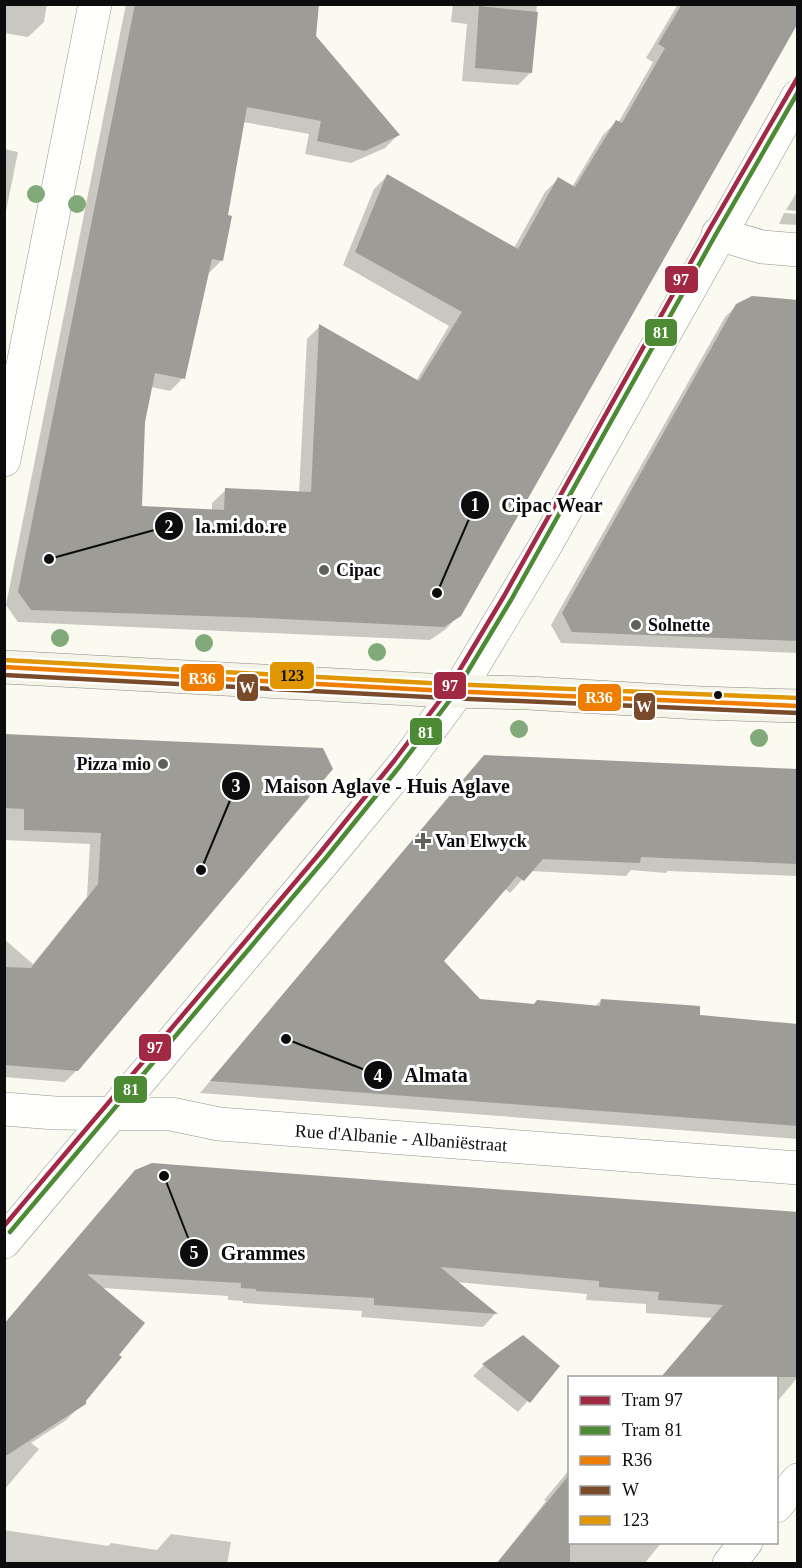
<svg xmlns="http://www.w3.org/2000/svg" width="802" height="1568" font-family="Georgia,serif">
	<rect width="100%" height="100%" fill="#fafaf0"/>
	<path fill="#0003" d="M4 4H47L44 22 28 37 4 33Z
		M126 4H287L398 135 385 148 351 163 305 154 309 134 243 122 226 216 221 261 208 274 183 378 170 391 151 387 144 422 140 507 212 511V503L226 490 299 493 307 339 320 326 416 381 449 326 343 265 374 189 387 176 514 248 545 192 558 179 572 187 603 135 616 122 618 123 653 62 646 58 678 4H798L459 615 446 629 430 640 18 622 6 605Z
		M453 4H537L531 72 518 85 462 81 467 24 451 22Z
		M4 149 18 152 4 221Z
		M798 190V211L786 210Z
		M784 213 798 214V225L779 224Z
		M798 301V653L561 643 551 625 725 317 737 305Z
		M4 735 322 749 77 1070 65 1082 4 1077V939L33 964 87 897 90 844 4 840Z
		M484 757 798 770V876L668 871 666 873 631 870 626 876 530 871 510 893 504 888 442 961 479 1000 534 1005 595 1007 601 1000 698 1017 798 1026V1139L200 1093 471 770Z
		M136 1171 798 1213V1377L776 1403V1378H662L712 1318 646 1313V1304L586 1300 587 1294 456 1282 495 1314 483 1327 361 1317 362 1311 243 1303V1301L228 1300V1296L102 1288 79 1407 65 1421 31 1443 39 1449 4 1490V1324L122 1185Z
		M523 1337 558 1366 518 1412 473 1376 483 1366Z
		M570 1469V1542H662L644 1564H496L546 1501 544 1500Z
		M4 1530 108 1546 111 1543 157 1550 171 1534 231 1542 227 1564H4Z"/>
	<path fill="#9d9c96" d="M135 4H319L316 36 400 135 365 151 317 141 321 121 247 107 228 215 232 216 223 261 212 259 185 379 155 373 145 422 142 506 224 510 225 488 311 492 319 324 419 381 462 312 355 252 387 174 518 249 558 177 575 187 616 120 622 123 665 48 658 44 682 4H798V23L526 502 461 616 444 627 262 618 31 610 18 592Z
		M479 6 538 12 532 73 475 68Z
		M752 296 798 300V641L572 632 562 613 736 304Z
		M4 734 323 748 333 769 78 1071 4 1065V967L31 968 98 884 101 833 24 830V809L4 808Z
		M484 755 798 769V864L641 857 640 863 543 859 524 881 517 876 444 961 480 999 534 1004 537 1000 600 1006 601 999 700 1006V1015L798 1024V1126L210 1081Z
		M152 1163 798 1212V1377H661L723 1305 658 1300 659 1292 599 1287V1281L440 1267 498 1314 374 1305V1298L256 1291V1289L241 1288V1283L87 1274 145 1323 119 1355 122 1357 86 1401V1404L4 1457V1324L135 1170Z
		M523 1335 560 1366 530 1403 482 1364Z
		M570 1474V1563H497Z"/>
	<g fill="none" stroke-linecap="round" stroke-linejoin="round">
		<defs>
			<path id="street" d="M718 234 762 247 798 250
				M4 460 95 4
				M4 1109 55 1113 171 1114 219 1124 798 1168
				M4 1242 326 859 406 762 458 691 544 548 798 96
				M776 1506 798 1480
				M729 1564 746 1542"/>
			<path id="secondary" d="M4 667 447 691 528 693 700 703 798 706"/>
		</defs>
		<use href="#street" stroke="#93938f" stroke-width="34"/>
		<use href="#secondary" stroke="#8a8a85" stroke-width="34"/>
		<use href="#street" stroke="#fefefd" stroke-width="33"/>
		<use href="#secondary" stroke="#f4f4e8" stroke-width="33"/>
		<defs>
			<path id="bus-1" d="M4 667 447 691 798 706"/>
			<path id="bus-2" d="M4 675 447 698 798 713"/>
			<path id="bus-3" d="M4 660 447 684 798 698"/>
		</defs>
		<use href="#bus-1" stroke="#fff" stroke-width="9"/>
		<use href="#bus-2" stroke="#fff" stroke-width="9"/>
		<use href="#bus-3" stroke="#fff" stroke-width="9"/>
		<use href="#bus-1" stroke="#ef7d00" stroke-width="4.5"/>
		<use href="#bus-2" stroke="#7a4b2a" stroke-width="4.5"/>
		<use href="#bus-3" stroke="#e09701" stroke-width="4.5"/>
		<defs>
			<path id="tram-1" d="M4 1226 319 854 394 761 447 691 504 596 709 230 798 77"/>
			<path id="tram-2" d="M10 1232 325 859 400 766 453 696 511 600 716 234 798 92"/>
		</defs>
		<use href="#tram-1" stroke="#fff" stroke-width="9"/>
		<use href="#tram-2" stroke="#fff" stroke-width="9"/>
		<use href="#tram-1" stroke="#a12944" stroke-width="4.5"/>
		<use href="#tram-2" stroke="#4c8b33" stroke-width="4.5"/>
	</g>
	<g fill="#82a97a">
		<circle cx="36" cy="194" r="9"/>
		<circle cx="77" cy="204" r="9"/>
		<circle cx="60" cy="638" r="9"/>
		<circle cx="204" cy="643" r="9"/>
		<circle cx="377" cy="652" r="9"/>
		<circle cx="519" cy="729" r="9"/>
		<circle cx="759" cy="738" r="9"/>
	</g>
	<g fill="#5f5f5c" stroke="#fff" stroke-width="2">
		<circle cx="324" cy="570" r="6"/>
		<circle cx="636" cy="625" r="6"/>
		<circle cx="163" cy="764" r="6"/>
		<path d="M420 832h6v6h6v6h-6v6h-6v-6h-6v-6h6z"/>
	</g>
	<circle fill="#0c0c0c" stroke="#fff" stroke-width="2" cx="718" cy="695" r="5"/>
	<g text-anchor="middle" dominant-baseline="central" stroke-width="6" stroke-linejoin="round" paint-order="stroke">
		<g font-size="18" font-weight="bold" fill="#0c0c0c" stroke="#fff" text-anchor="start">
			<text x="336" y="570">Cipac</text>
			<text x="648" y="625">Solnette</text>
			<text x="151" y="764" text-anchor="end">Pizza mio</text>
			<text x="435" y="841">Van Elwyck</text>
		</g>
		<g font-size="18" fill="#0c0c0c" stroke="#fff">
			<text transform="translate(401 1138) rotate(4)">Rue d'Albanie - Albaniëstraat</text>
		</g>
	</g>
	<path fill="none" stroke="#0c0c0c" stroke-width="2" d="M437 593L475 505M49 559L169 526M201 870L236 786M286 1039L378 1075M164 1176L194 1253"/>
	<g fill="#0c0c0c" stroke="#fff" stroke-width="2">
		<circle cx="437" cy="593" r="6"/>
		<circle cx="49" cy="559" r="6"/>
		<circle cx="201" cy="870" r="6"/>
		<circle cx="286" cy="1039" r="6"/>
		<circle cx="164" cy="1176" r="6"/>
		<circle cx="475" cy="505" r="15"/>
		<circle cx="169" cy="526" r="15"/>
		<circle cx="236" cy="786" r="15"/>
		<circle cx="378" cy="1075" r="15"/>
		<circle cx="194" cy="1253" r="15"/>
	</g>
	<g font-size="18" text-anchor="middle" font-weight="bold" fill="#fff">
		<text x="475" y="511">1</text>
		<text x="169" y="533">2</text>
		<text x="236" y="792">3</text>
		<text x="378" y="1082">4</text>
		<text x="194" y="1259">5</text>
	</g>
	<g font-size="20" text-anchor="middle" font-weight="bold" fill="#0c0c0c" stroke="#fff" stroke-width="6" stroke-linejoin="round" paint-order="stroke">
		<text x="552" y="512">Cipac Wear</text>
		<text x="241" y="533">la.mi.do.re</text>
		<text x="387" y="793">Maison Aglave - Huis Aglave</text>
		<text x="436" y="1082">Almata</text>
		<text x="263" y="1260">Grammes</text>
	</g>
	<g stroke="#fff" stroke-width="2">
		<rect x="664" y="265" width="35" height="29" rx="6" fill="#a12944"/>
		<rect x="644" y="318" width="34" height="29" rx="6" fill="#4c8b33"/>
		<rect x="269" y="661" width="46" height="29" rx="6" fill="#e09701"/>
		<rect x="180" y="663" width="45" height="29" rx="6" fill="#ef7d00"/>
		<rect x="433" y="671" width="34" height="29" rx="6" fill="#a12944"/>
		<rect x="236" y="673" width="23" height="29" rx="6" fill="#7a4b2a"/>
		<rect x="577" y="683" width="45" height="29" rx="6" fill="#ef7d00"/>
		<rect x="633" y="692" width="23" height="29" rx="6" fill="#7a4b2a"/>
		<rect x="409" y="717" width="34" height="29" rx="6" fill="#4c8b33"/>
		<rect x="138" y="1033" width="34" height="29" rx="6" fill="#a12944"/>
		<rect x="113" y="1075" width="35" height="29" rx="6" fill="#4c8b33"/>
	</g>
	<g font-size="16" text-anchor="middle" font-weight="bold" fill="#fff">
		<text x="681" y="285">97</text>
		<text x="661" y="338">81</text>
		<text x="202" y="684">R36</text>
		<text x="450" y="691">97</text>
		<text x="247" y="693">W</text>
		<text x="599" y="703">R36</text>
		<text x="644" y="712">W</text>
		<text x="426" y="738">81</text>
		<text x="155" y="1053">97</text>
		<text x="131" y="1095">81</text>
	</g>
	<g font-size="16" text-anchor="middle" font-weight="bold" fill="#111">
		<text x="292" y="681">123</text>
	</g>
	<rect width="802" height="1568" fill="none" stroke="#0c0c0c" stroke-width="12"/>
	<rect x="568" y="1376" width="210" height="168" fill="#ffffff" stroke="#9e9e9e" stroke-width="1.5"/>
	<rect x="580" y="1396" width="30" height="9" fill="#a12944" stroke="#9e9e9e" stroke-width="1.5"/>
	<text x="622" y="1406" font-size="18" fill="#0c0c0c">Tram 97</text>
	<rect x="580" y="1426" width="30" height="9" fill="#4c8b33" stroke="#9e9e9e" stroke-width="1.5"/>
	<text x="622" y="1436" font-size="18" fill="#0c0c0c">Tram 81</text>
	<rect x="580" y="1456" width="30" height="9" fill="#ef7d00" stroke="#9e9e9e" stroke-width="1.5"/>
	<text x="622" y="1466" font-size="18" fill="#0c0c0c">R36</text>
	<rect x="580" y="1486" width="30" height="9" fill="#7a4b2a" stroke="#9e9e9e" stroke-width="1.5"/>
	<text x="622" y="1496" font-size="18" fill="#0c0c0c">W</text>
	<rect x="580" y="1516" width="30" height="9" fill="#e09701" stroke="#9e9e9e" stroke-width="1.5"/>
	<text x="622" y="1526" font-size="18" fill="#0c0c0c">123</text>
</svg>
